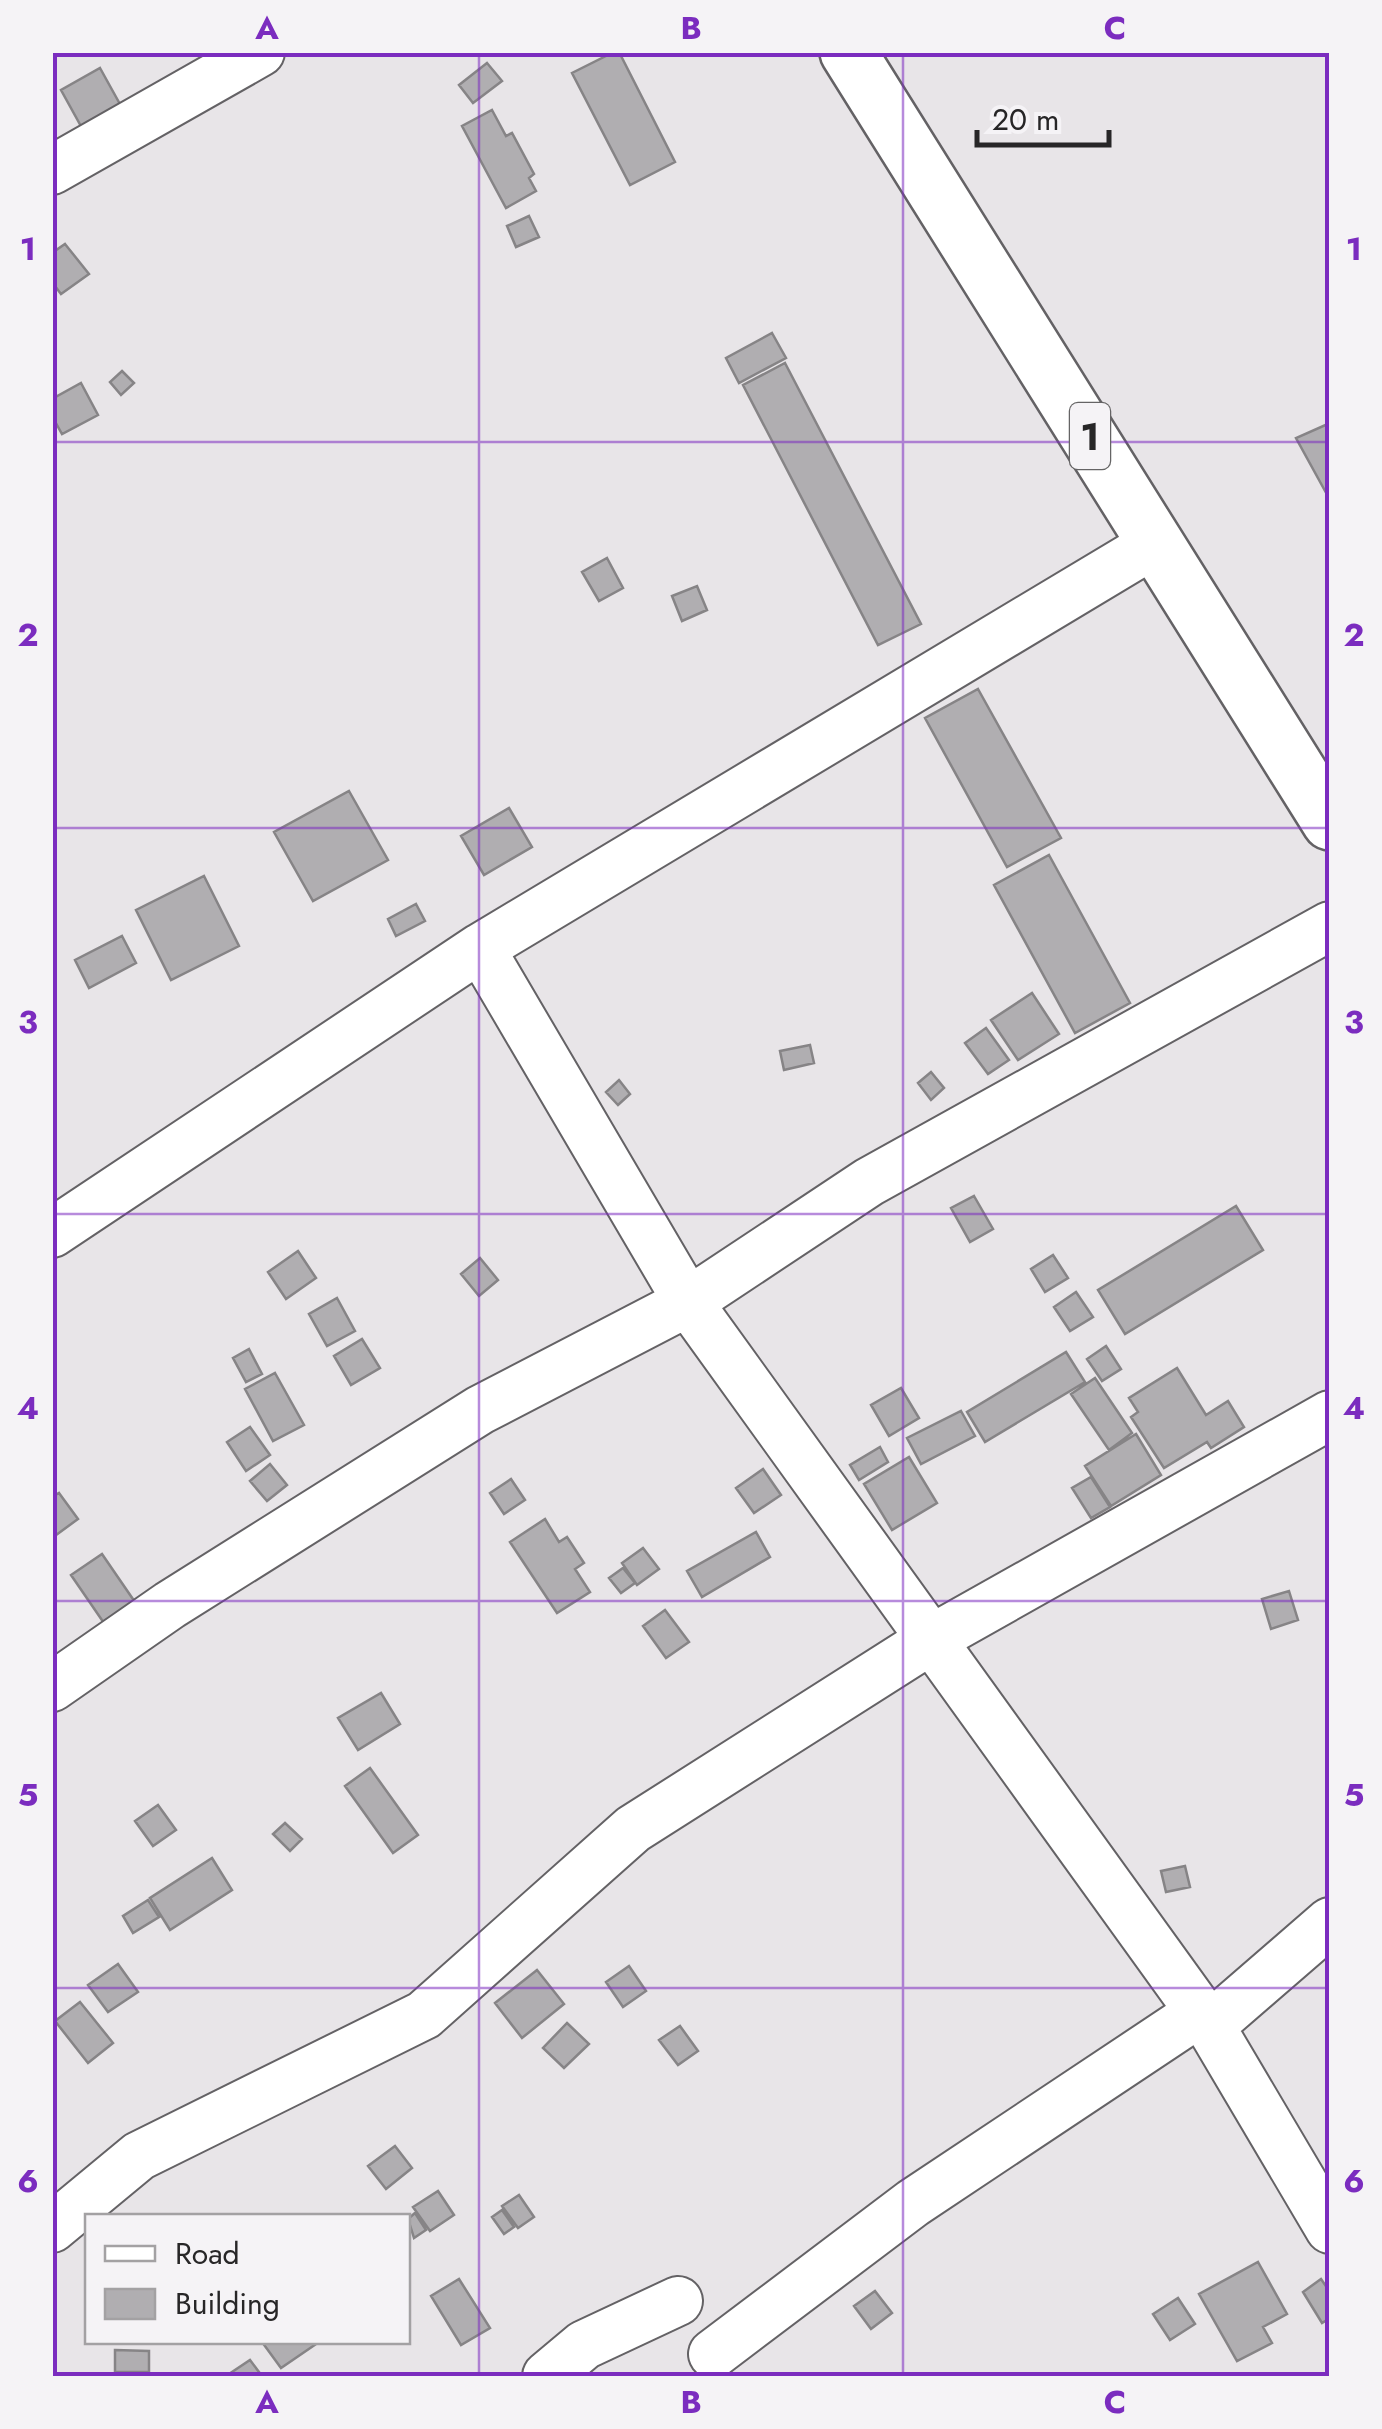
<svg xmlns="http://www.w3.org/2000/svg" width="1382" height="2429" font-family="Jost,sans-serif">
	<rect width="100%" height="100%" fill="#e8e5e8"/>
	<path fill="#b0aeb1" stroke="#868486" stroke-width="2.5" d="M614 52H619L675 162 630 185 572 73Z
		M487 63 502 81 473 103 459 85Z
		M100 68 121 106 82 128 61 90Z
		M492 110 506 136 512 133 534 174 529 178 536 191 506 208 462 126Z
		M529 216 539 237 516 247 507 226Z
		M65 244 89 274 61 294 52 282V253Z
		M772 333 786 358 739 383 726 358Z
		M785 363 921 624 878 645 743 385Z
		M122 371 134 383 121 395 110 382Z
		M81 383 98 415 62 434 52 416V399Z
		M1330 423V500L1296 438Z
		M607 558 623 588 599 601 582 572Z
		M697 586 707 610 682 621 672 596Z
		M978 689 1061 838 1007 867 925 718Z
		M349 791 388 860 313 901 274 832Z
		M509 808 532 847 484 875 461 836Z
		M1049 855 1130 1003 1075 1033 994 885Z
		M204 876 239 946 171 980 136 910Z
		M416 904 425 921 396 936 388 919Z
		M122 936 136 963 89 988 75 960Z
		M1032 993 1059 1034 1018 1060 991 1020Z
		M986 1028 1009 1060 988 1074 965 1043Z
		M810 1045 814 1063 784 1070 780 1051Z
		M931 1072 944 1088 931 1100 918 1083Z
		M619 1080 630 1094 618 1105 606 1092Z
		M974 1196 993 1229 970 1242 951 1208Z
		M1236 1206 1263 1250 1125 1334 1098 1290Z
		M298 1251 316 1278 286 1299 268 1272Z
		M1053 1255 1068 1278 1045 1292 1031 1269Z
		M480 1258 498 1280 479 1296 461 1274Z
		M1076 1292 1093 1317 1070 1331 1054 1307Z
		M337 1298 355 1331 327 1346 309 1314Z
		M362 1339 380 1368 351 1385 334 1356Z
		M1106 1346 1121 1369 1102 1381 1087 1359Z
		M249 1349 262 1374 246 1382 233 1358Z
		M1066 1352 1085 1382 985 1442 967 1412Z
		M1177 1368 1206 1415 1228 1401 1244 1427 1211 1448 1207 1442 1164 1468 1131 1417 1138 1412 1129 1398Z
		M275 1373 304 1425 273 1441 245 1389Z
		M1095 1378 1132 1433 1109 1450 1071 1394Z
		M901 1388 919 1418 889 1436 871 1405Z
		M961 1411 975 1436 921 1464 907 1438Z
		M250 1427 270 1455 246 1471 227 1442Z
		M1136 1434 1161 1475 1111 1506 1085 1466Z
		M880 1447 888 1462 859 1480 850 1465Z
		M909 1457 937 1503 892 1530 864 1484Z
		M270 1464 287 1485 267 1501 250 1481Z
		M763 1469 781 1495 754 1513 736 1488Z
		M1091 1477 1110 1507 1091 1518 1072 1488Z
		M511 1479 525 1500 504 1514 490 1493Z
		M59 1493 78 1519 52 1538V1497Z
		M545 1519 559 1542 567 1537 584 1563 575 1569 590 1592 557 1613 510 1542Z
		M756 1532 770 1557 702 1597 687 1571Z
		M643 1548 659 1569 637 1585 622 1563Z
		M102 1554 137 1605 106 1626 71 1575Z
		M623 1568 635 1583 621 1593 609 1578Z
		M1289 1591 1298 1620 1271 1629 1262 1599Z
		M665 1610 689 1642 666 1658 643 1626Z
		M381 1693 400 1724 358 1750 338 1718Z
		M370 1768 418 1835 393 1853 345 1786Z
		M158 1805 176 1830 153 1846 135 1821Z
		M285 1823 302 1839 290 1851 273 1834Z
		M212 1858 232 1890 170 1930 150 1898Z
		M1185 1866 1190 1887 1166 1892 1161 1871Z
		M148 1900 159 1917 133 1933 123 1916Z
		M118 1964 138 1992 108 2012 88 1985Z
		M629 1966 646 1991 623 2007 606 1982Z
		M537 1970 564 2004 522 2038 495 2003Z
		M80 2002 113 2043 88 2063 55 2021Z
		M567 2023 589 2044 564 2068 543 2048Z
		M680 2026 698 2051 678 2065 659 2040Z
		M395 2146 412 2168 386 2189 368 2166Z
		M438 2191 454 2215 430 2231 413 2207Z
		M519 2195 534 2217 518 2228 502 2206Z
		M502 2210 514 2227 504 2234 492 2217Z
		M415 2213 426 2230 414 2238 408 2219Z
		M1258 2262 1287 2314 1263 2327 1272 2343 1237 2361 1199 2294Z
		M459 2279 490 2328 461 2345 431 2296Z
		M1321 2279 1330 2292V2318L1322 2323 1303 2292Z
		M875 2291 892 2313 871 2329 854 2306Z
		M1178 2298 1195 2324 1170 2340 1153 2314Z
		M262 2342H319L281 2368Z
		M115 2350 149 2351V2372H115Z
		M250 2360 262 2376H226Z"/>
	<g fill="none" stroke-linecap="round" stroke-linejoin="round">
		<defs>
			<path id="minor" d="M52 170 260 52
				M480 948 688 1302 1210 2026 1330 2229
				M52 1233 480 948 1157 542
				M52 1687 170 1605 480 1410 688 1302 869 1182 1330 926
				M1210 2026 1330 1922
				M52 2228 139 2156 424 2015 633 1829 932 1639 1330 1415
				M713 2354 913 2203 1200 2012
				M547 2376 584 2345 678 2301"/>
			<path id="primary" d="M848 52 1330 822"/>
		</defs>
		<use href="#minor" stroke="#646265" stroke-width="52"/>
		<use href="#primary" stroke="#646265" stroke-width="60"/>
		<use href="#minor" stroke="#fff" stroke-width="48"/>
		<use href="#primary" stroke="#fff" stroke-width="55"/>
	</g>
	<path fill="none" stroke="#7b2cbf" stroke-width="2.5" stroke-opacity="0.55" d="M479 52V2376M903 52V2376M52 442H1330M52 828H1330M52 1214H1330M52 1601H1330M52 1988H1330"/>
	<g text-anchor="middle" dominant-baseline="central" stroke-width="8" stroke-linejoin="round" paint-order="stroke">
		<rect fill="#f5f3f6" stroke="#656465" stroke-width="2.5" x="1070" y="403" width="40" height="66" rx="8"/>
		<g font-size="38" font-weight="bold" fill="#272627">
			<text x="1090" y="436">1</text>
		</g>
	</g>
	<rect width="1382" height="2429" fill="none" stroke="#f5f3f6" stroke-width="110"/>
	<rect x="85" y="2214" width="325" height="130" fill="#f5f3f6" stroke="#a3a1a3" stroke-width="2.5"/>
	<rect x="105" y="2246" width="50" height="15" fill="#ffffff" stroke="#a3a1a3" stroke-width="2.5"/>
	<text x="175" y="2264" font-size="30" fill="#272627">Road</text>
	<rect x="105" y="2289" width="50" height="30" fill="#b0aeb1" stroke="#a3a1a3" stroke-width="2.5"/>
	<text x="175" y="2314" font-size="30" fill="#272627">Building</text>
	<path d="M977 130v15h132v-15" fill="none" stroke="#272627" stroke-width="5"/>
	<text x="992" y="130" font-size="30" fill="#272627" stroke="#f5f3f6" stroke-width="8" paint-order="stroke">20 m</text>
	<rect x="55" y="55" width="1272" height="2319" fill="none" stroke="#7b2cbf" stroke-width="4"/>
	<g font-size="32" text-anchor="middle" font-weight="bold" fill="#7b2cbf">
		<text x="267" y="39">A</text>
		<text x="691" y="39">B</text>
		<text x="1115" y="39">C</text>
		<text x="28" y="260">1</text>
		<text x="1354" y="260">1</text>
		<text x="28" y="646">2</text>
		<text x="1354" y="646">2</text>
		<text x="28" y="1033">3</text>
		<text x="1354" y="1033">3</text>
		<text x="28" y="1419">4</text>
		<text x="1354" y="1419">4</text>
		<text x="28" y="1806">5</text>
		<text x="1354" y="1806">5</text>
		<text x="28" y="2192">6</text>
		<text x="1354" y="2192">6</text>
		<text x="267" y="2413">A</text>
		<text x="691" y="2413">B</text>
		<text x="1115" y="2413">C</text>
	</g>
</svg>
